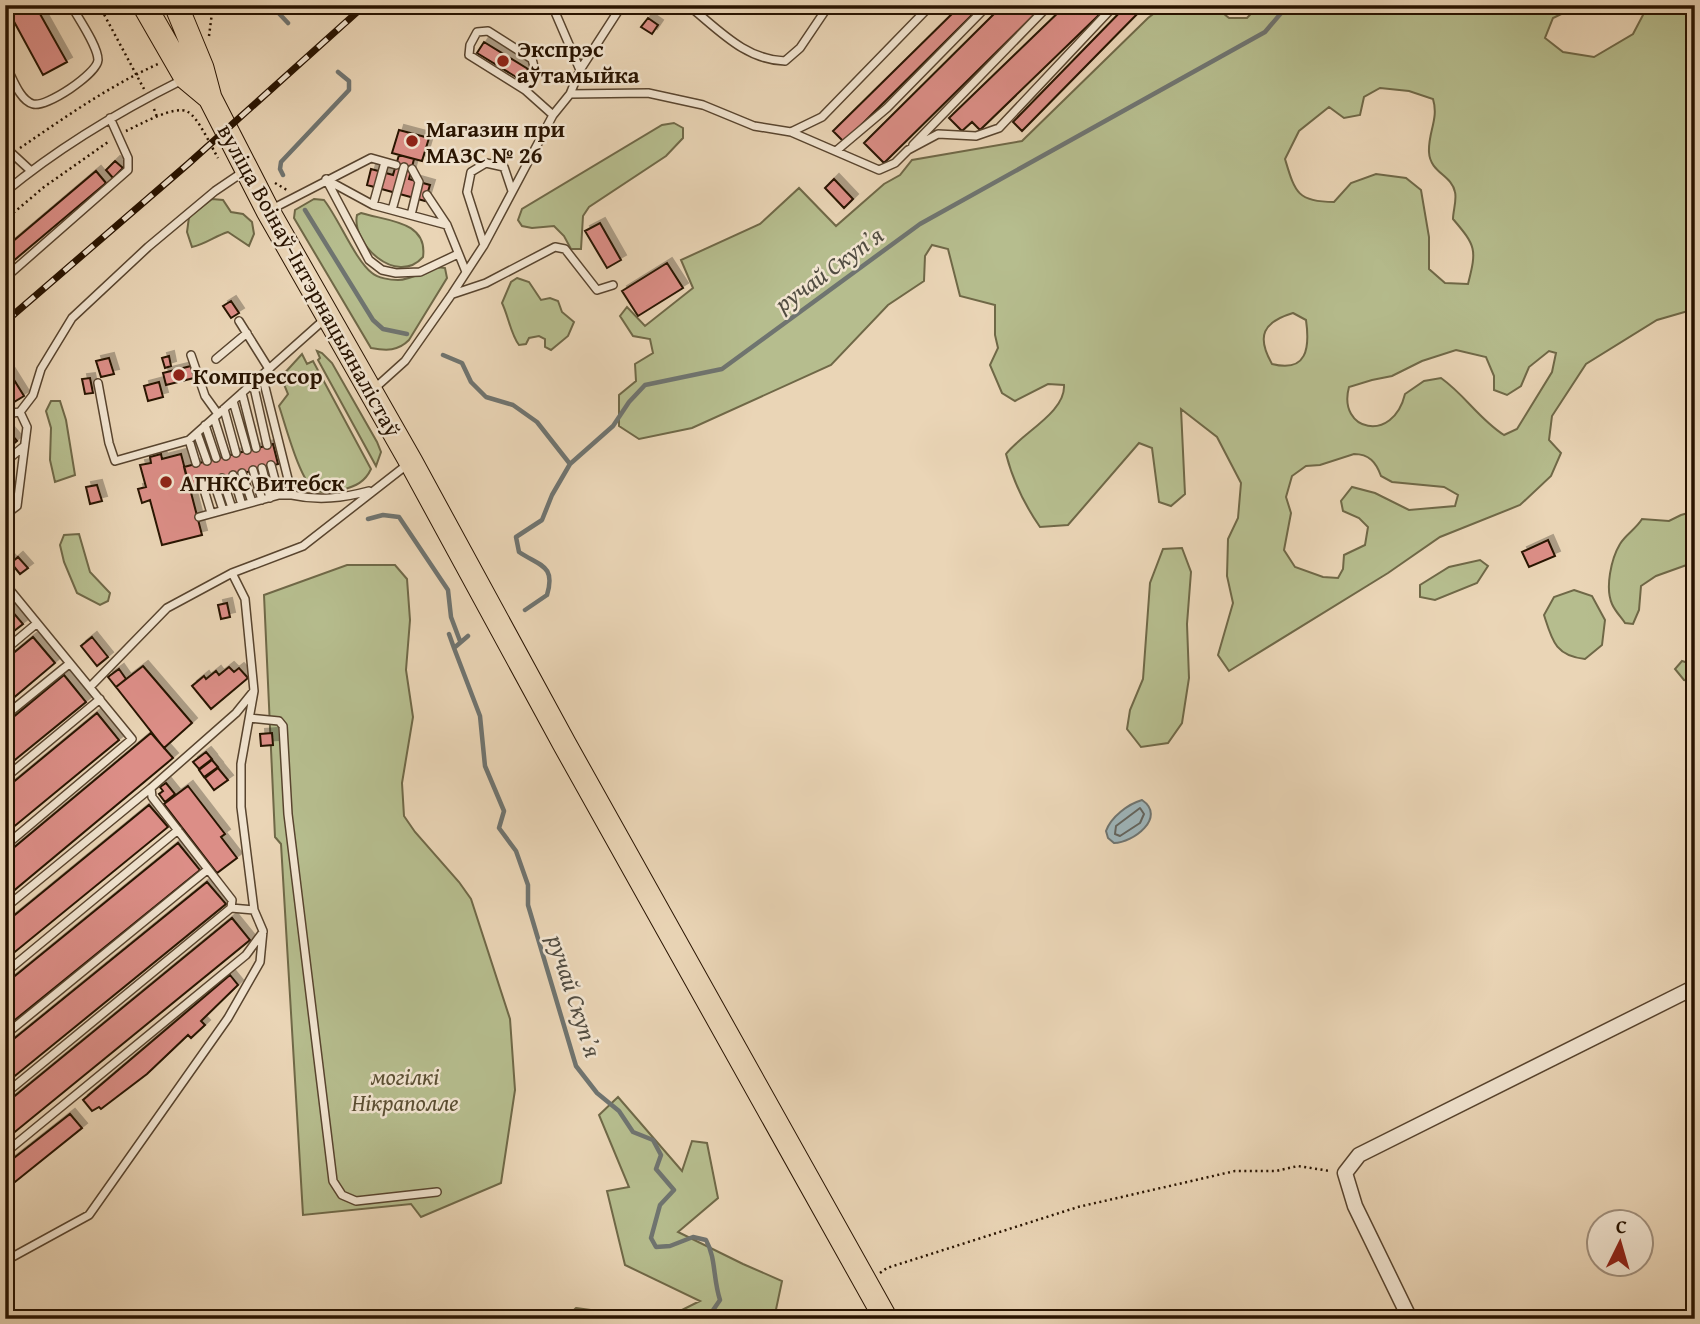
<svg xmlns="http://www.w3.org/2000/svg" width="1700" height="1324" font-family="'Gentium Book Plus',serif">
	<defs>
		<filter id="shadow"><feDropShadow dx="5" dy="-5" stdDeviation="0" flood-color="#0004"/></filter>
	</defs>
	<rect width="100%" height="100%" fill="#ead5b6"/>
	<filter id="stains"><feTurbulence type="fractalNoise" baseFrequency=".00286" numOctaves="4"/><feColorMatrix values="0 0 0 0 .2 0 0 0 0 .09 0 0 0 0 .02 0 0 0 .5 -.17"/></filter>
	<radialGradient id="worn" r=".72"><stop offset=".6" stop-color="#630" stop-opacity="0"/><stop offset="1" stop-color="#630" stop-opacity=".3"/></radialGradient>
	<path fill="#b6bd8e" stroke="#6f6847" stroke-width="2" fill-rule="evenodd" d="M1165 5H1213L1229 18H1247L1259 5H1580L1553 18 1545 38 1563 52 1594 57 1633 34 1643 15V5H1695V309L1657 320 1586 364 1552 416 1549 440 1561 453 1551 476 1520 505 1440 537 1388 573 1229 671 1218 655 1233 603 1227 576 1228 539 1238 518 1241 483 1217 437 1181 409 1185 494 1171 506 1159 502 1152 448 1139 443 1068 525 1040 527C1024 504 1013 481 1006 454 1022 433 1066 412 1064 385L1048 384 1015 401 1002 393 990 365 998 348 995 335V305L960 296 948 249 932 245 925 256 924 281 888 305 831 365 692 428 639 439 619 426V395L636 381 635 364 653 353 650 339 633 336 620 316 627 307 645 326 693 288 681 260 760 224 799 188 836 226 884 184 900 175 912 160 1022 141 1148 18ZM1380 88 1409 91 1433 99C1439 119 1428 132 1429 152 1430 173 1452 175 1455 192 1457 200 1453 211 1453 219 1476 246 1477 249 1468 284L1445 283 1429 269V237L1421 190 1406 178 1376 174 1351 183 1334 202C1297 202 1295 192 1285 159L1299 131 1329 107 1344 118 1360 115 1364 97ZM1293 313 1306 320C1310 348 1307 373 1272 364 1256 336 1263 322 1293 313ZM1456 350 1486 357 1494 376V390L1507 395 1521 386 1529 367 1549 351 1556 353 1552 372 1517 429 1504 435C1479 419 1465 395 1441 378L1424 381 1405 394C1393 444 1337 431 1349 387L1372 380 1392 376 1422 361ZM1354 454C1369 454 1376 462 1381 476L1392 482 1444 487 1458 495 1455 506 1409 510 1375 493 1352 487 1341 501 1343 511 1359 518 1368 527 1365 545 1344 555 1343 569 1338 578 1323 577 1295 567 1284 550 1291 513 1286 497 1292 476 1306 466 1320 465Z
		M674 123 683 128V138L666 156 589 207 583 216 581 249H571L564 236 554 226 532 228 522 226 518 220 522 209 662 125Z
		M212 199 223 200 231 212 243 214 252 222 254 234 249 246 228 232C215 236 206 244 192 247L187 232 189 217Z
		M314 199 324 200C339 219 355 260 372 273 378 278 390 280 398 280 415 280 430 265 445 268L447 278 409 340C398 351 387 351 371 348L294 218 295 210Z
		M361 213C387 221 428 221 423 257 396 287 351 243 357 215Z
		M517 278 529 282 541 300 550 298 558 301 562 312 574 322 568 336 551 350 545 347V339L539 336 529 338 526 344 519 345C511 335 508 315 502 303L511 282Z
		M317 351 322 353 332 363 377 442 381 452 376 466 318 360 320 358Z
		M302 354 307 364 313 361 371 469C365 482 356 486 342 490 334 492 323 494 315 490 300 482 285 423 279 406L288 394 281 377Z
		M51 401H60L66 420 75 475 55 482 50 460 51 428 46 411Z
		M1695 511V562L1656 576 1641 586 1639 610 1633 624 1625 623C1621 617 1615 611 1612 604 1605 588 1611 559 1620 544 1625 535 1636 529 1642 519L1669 521 1681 515Z
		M79 534 90 572 110 593 108 601 100 605 77 593 64 562 60 545 64 535Z
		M1182 548 1191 572 1187 624 1189 678 1182 723 1168 743 1141 747 1127 729 1130 710 1143 679 1150 583 1163 549Z
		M1480 560 1488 566 1477 583 1435 600 1420 597V585L1449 567Z
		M347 565H395L407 579 410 620 406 670 413 717 402 783 404 816 415 832 459 882 471 899 510 1019 515 1090 501 1183 421 1217 411 1204 303 1215 281 844 275 837 264 595Z
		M1574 590 1592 596 1605 620 1602 645 1585 659C1555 656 1552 640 1544 615L1554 597Z
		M1682 661 1695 665V682L1684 680 1675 669Z
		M618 1097 682 1171 692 1141 707 1143 718 1198 678 1232 743 1264 782 1281 774 1319H664L700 1301 625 1265 607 1191 629 1187 599 1115Z
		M576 1308 657 1319H564Z"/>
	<path fill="#9eb5ba" stroke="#6f7470" stroke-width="2" d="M1142 800C1167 817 1133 843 1114 843L1108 838 1106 831C1111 817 1128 804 1142 800Z"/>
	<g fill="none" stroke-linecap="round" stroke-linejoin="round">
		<path stroke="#63645d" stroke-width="2" d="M1140 808 1144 814 1140 823 1120 836 1115 834 1116 826Z"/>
		<path stroke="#6f7470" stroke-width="4.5" d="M271 5 288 23
			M283 175 280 169 281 162 349 90V81L338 72
			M305 210 373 320 383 329 407 334
			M443 355 462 363 471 382 486 397 513 405 537 422 570 464
			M368 519 383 515 399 517 448 590 451 617 460 641
			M525 610 547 595C556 565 540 566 519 552L516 537 542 520 552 495 570 464 613 426 629 402 645 385 722 369 920 224 1265 32 1288 5
			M449 634 454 648
			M468 636 454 648 480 716 485 766 504 811 499 828 516 851 528 885V905L576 1066 597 1093 619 1111 633 1132 653 1140 661 1155 656 1169 674 1190 660 1205 651 1238 656 1247 670 1246 693 1237 706 1240C716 1258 713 1279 720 1300L707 1319"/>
	</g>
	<path fill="#dc8e87" stroke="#281300" stroke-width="2" filter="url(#shadow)" d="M5 5H35L67 62 43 75Z
		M961 5H982L844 142 833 131Z
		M1003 5H1044L884 163 864 143Z
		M1066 5H1096L1102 12 980 130 972 122 962 131 949 118Z
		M1127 5H1146L1022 131 1013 122Z
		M648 18 658 25 652 34 641 27Z
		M484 42 528 69 521 80 477 53Z
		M399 130 429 138 422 161 392 153Z
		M399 155 414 159 409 179 430 185 425 201 367 185 371 169 393 175Z
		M115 161 123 168 113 178 106 170Z
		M96 171 106 183 5 268V248Z
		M834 179 853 199 844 208 825 188Z
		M600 223 621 260 607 268 585 231Z
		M667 263 683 288 638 316 622 291Z
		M231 301 239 313 231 318 223 306Z
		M169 356 171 366 165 368 162 358Z
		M109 358 114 374 101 377 96 361Z
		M191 366 194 378 166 385 163 373Z
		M6 367 24 396 9 405 5 398Z
		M90 378 93 393 85 394 82 379Z
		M159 382 163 397 148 401 144 386Z
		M5 427 17 441 5 451Z
		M273 444 278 464 189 487 184 467Z
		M161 454 162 459 181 454 202 535 162 545 150 500 142 503 138 489 146 487 140 465 151 463 150 457Z
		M97 485 102 501 90 504 86 487Z
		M5 490 14 501 5 508Z
		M1548 540 1555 556 1529 567 1522 552Z
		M5 554 12 562 5 568Z
		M18 557 28 568 20 574 11 563Z
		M5 603 23 624 5 638Z
		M227 603 230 617 221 619 218 605Z
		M33 637 55 663 5 705V660Z
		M92 637 108 657 97 666 81 646Z
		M143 666 192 723 164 748 116 687Z
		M229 667 234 672 239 668 248 678 211 709 192 686 204 676 206 679 216 671 219 675Z
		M119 669 126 679 116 687 108 677Z
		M64 675 86 702 5 768V724Z
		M97 713 119 740 5 834V789Z
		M151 733 173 758 5 898V855Z
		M272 733 273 745 261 746 260 734Z
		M206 752 212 759 199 769 193 762Z
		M212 760 218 767 204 777 199 770Z
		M218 768 228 780 214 790 205 778Z
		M166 783 175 794 165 802 159 794 163 791 160 787Z
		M188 786 225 834 221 837 237 858 217 873 164 804Z
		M149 805 168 827 5 960V923Z
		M178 843 200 870 5 1028V984Z
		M207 882 226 904 5 1084V1046Z
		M232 918 250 940 5 1140V1104Z
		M230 975 238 985 201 1021 205 1025 191 1038 188 1035 147 1074 101 1109 99 1107 92 1111 83 1100Z
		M70 1114 82 1128 5 1190V1165Z"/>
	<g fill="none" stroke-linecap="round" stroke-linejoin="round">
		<defs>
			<path id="service" d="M552 5 580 70
				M688 5C718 29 745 60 785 61L800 48 829 5
				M5 64C12 76 19 100 33 104 46 108 97 74 98 60 98 46 78 18 71 5
				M525 90 536 74 532 59 488 31 477 32 470 45 469 55 525 90 553 115
				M570 94 580 70 622 5
				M791 132 879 170 895 163 908 150 938 134 976 136 999 128 1112 8 1109 5
				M913 145 1049 5
				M5 147 31 171
				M836 151 887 108 988 5
				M326 179 369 260 382 270 396 273 420 272 458 254
				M327 180 373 205 447 225
				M5 192C59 147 120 111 182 80
				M427 195 447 225 466 272
				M373 205 385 162
				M270 210 371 158 396 165
				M392 210 404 167
				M411 215 419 182 412 169
				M484 245 467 192 471 172 486 163 504 167 512 191
				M5 278 128 170V158L110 118
				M453 294 486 283 555 247 565 249 597 290 613 285
				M239 321 269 369
				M191 355 205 396 218 414
				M216 359 247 333
				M262 375 292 495C319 501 343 498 369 491
				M98 383 109 443 115 461 189 440 326 318
				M253 383 267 445
				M375 388 405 361 452 294 484 245 553 115 570 94 648 93 703 105 754 126 791 132 822 117 931 5
				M242 393 256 448
				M233 401 247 450
				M224 409 236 453
				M5 414 20 412 33 395 41 369 72 318 148 247 215 191 243 172
				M214 418 226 456
				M205 425 216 458
				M197 433 207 461
				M189 440 196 463
				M5 462 23 447
				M271 465 279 495
				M262 468 270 498
				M253 470 262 500
				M242 473 252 502
				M233 475 242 505
				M222 478 232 508
				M213 480 223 510
				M202 483 211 513
				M5 515 17 506 27 427 20 412
				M199 517 279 495H292
				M5 650 36 624
				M90 687 167 608 232 573 303 546 408 464
				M5 716 69 664
				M250 718 279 721 283 726 288 814 333 1181 342 1195 356 1201 437 1192
				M5 778 100 699
				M5 846 132 739 5 584
				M5 908 151 788
				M231 908 254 910
				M5 973 178 830
				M5 1035 207 870
				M5 1094 231 908 232 900 152 797 151 788 236 713 253 692
				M5 1153 246 955 263 932
				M5 1261 89 1215 228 1018 260 962 263 931 254 910 241 807V764L254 691 245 599 232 573"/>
			<path id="minor" d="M1410 1319 1355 1206 1345 1173 1359 1155 1695 987"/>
			<path id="primary" d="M144 5 186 78 210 98
				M176 5 202 68 210 98 268 211 411 462 565 745 886 1319"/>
		</defs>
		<use href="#service" stroke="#58442e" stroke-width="10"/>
		<use href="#minor" stroke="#58442e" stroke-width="17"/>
		<use href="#primary" stroke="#281300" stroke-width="25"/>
		<path stroke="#281300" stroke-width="2.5" stroke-dasharray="2 3.5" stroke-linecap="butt" d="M99 5 144 89
			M209 36 213 5
			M154 109 157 117
			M126 131C139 125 176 104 188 112 198 117 212 148 218 158
			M20 148C64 118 109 86 158 64
			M275 183 287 190
			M5 220 44 187 108 142
			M880 1273 887 1268 1078 1207 1235 1171H1276L1298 1166 1330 1171"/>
		<use href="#service" stroke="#f1e4d0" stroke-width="7"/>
		<use href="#minor" stroke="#f1e4d0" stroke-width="14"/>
		<use href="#primary" stroke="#ead5b6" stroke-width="23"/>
		<defs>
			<path id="rail" d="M5 322 188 164 365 5"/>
		</defs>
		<use href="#rail" stroke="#281300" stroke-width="7"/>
		<use href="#rail" stroke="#f1e4d0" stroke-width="4.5" stroke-dasharray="13" stroke-linecap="butt"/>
	</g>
	<g fill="#8f2418" stroke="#f1e4d0" stroke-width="2.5">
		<circle cx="503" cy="61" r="7"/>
		<circle cx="412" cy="141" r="7"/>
		<circle cx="179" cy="375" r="7"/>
		<circle cx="166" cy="482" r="7"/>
	</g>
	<g text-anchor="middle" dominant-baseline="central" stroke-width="5" stroke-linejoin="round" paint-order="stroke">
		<g font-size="23" font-weight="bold" fill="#281300" stroke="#f1e4d0" text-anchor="start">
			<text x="517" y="48">Экспрэс<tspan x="517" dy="26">аўтамыйка</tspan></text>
			<text x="426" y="128">Магазин при<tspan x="426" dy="26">МАЗС № 26</tspan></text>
			<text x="193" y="375">Компрессор</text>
			<text x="180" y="482">АГНКС Витебск</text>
		</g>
		<g font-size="23" fill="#281300" stroke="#f1e4d0">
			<text transform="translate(310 280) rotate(61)">вуліца Воінаў-Інтэрнацыяналістаў</text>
		</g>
		<g font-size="23" font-style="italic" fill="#5a4e32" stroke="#f1e4d0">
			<text x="405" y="1076">могілкі<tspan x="405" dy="26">Нікраполле</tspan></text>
		</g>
		<g font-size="24" font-style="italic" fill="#514c41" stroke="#f1e4d0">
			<text transform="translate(829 269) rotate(-36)">ручай Скупʼя</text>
			<text transform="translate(575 996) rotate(72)">ручай Скупʼя</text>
		</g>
	</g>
	<rect width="1700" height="1324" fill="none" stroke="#ead5b6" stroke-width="28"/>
	<rect x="7" y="7" width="1686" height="1310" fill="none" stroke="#281300" stroke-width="3.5"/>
	<rect x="14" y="14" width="1672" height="1296" fill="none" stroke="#281300" stroke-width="2"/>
	<g transform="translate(1620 1243) rotate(5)"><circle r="33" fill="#f1e4d0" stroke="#a1907d" stroke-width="2"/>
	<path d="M0-5L12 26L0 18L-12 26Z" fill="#8f2418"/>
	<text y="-10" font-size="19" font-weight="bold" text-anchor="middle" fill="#281300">С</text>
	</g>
	<rect width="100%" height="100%" filter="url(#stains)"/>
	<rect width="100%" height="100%" fill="url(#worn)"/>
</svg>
